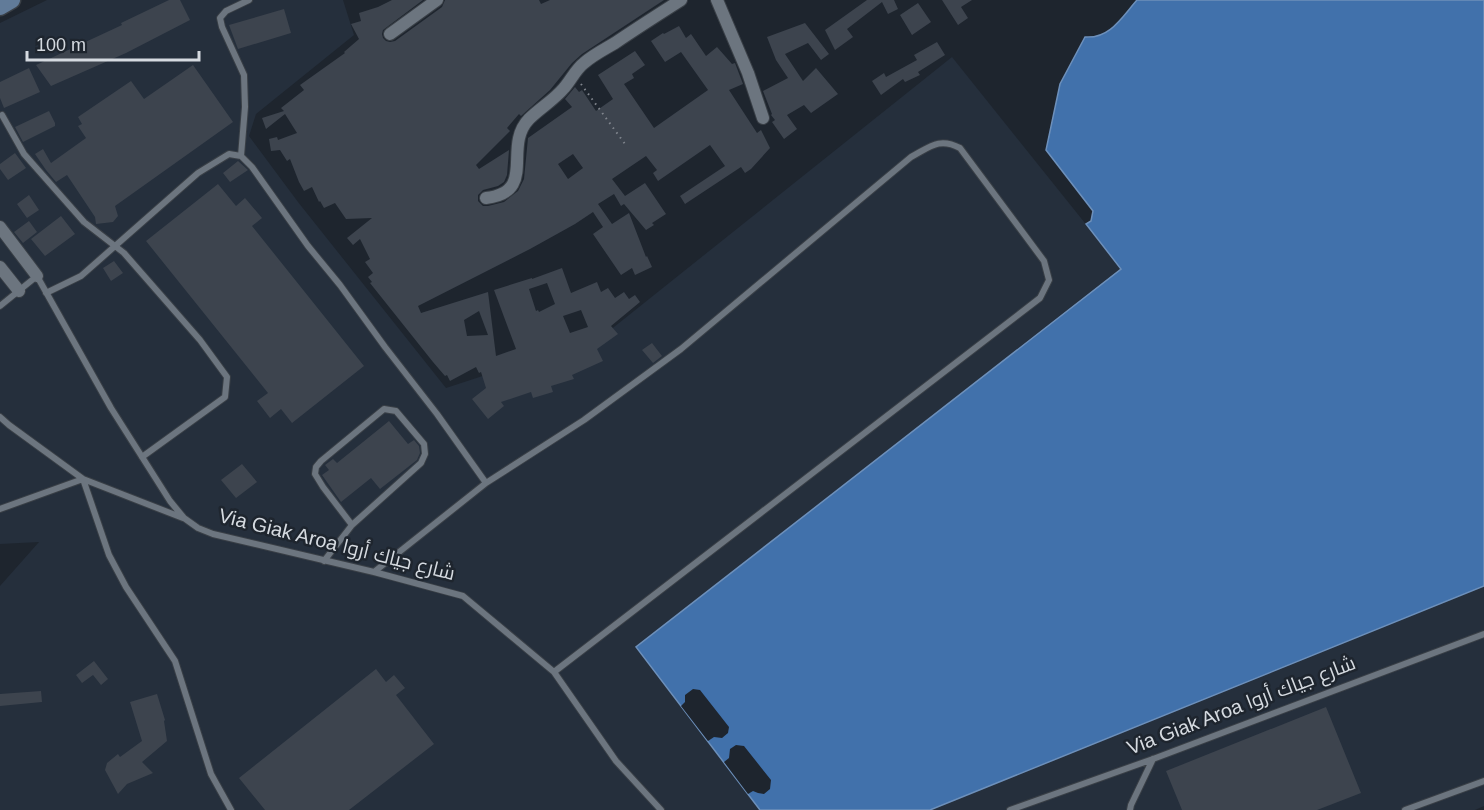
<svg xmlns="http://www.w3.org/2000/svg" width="1484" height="810" font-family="Helvetica,Cairo,sans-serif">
	<rect width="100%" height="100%" fill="#1e252e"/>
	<path fill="#252f3c" d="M47 0H343L354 35 256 114 249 136 298 202 446 388 550 354 594 343 952 57 1121 268 636 647 760 810H0V586L39 542 0 544V23Z
		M1484 586V806L1475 810H930Z"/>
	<path fill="#4171ab" stroke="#6d90bb" stroke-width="1.5" d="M1137 0H1484V586L930 810H760L636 647 1121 269 1086 224 1091 221 1093 211 1046 150 1060 84 1085 37C1110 39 1122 17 1137 0Z"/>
	<path fill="#1e252e" d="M693 689 700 690 729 727 728 733 722 738 714 737 708 741 681 706 685 702V695Z
		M736 745 744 746 771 780 770 789 764 794 758 793 753 791 748 794 724 762 729 758 730 749Z"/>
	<path fill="#3d444e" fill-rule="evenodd" d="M169 0H180L190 20 126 53 51 86 36 65 122 25 121 23Z
		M392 0H423L383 30 382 34 383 38 386 41 390 42 395 41 442 7 445 0H539L541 4 550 0H664L582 54 572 63 550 90 521 116 519 114 507 128 510 131 476 165 479 169 509 150 507 175 504 182 498 186 483 190 478 195V201L483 206H488L504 202 518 191 524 179 528 138 572 107 565 99 575 87 579 92 582 90 596 111 613 99 598 75 635 51 645 65 632 74 634 78 624 84 654 128 708 90 681 52 665 62 651 41 663 33 664 34 679 26 686 38 691 34 706 56 717 47 732 64 735 63 743 84 729 90 757 133 761 130 770 148 751 169 745 173 741 167 685 204 680 196 725 166 710 145 658 181 653 173 657 170 646 156 612 179 625 196 645 183 666 214 652 223 654 225 646 230 624 204 621 206 614 194 598 204 612 224 629 213 646 257 647 256 652 267 635 275 632 268 621 275 593 234 603 227 593 212 575 224 530 249 418 306 421 313 488 292 496 356 516 349 494 290 532 278V279L562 268 571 293 597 282 601 292 608 288 615 298 624 292 629 299 635 295 640 302 611 326 618 334 597 349 603 361 572 375 574 379 551 386 553 392 533 398 531 392 501 402 504 406 488 419 472 399 486 388 481 372 479 373 476 367 450 381 447 375 445 376 433 362 370 283 372 282 368 277 373 273 365 262 370 259 360 239 353 245 347 238 372 218 346 219 335 203 324 208 320 201 319 202 312 187 304 191 299 182 290 159 287 161 280 150 271 151 269 139 277 137 278 140 297 133 285 114 266 129 262 118 284 111 281 108 304 90 300 85 345 53 344 52 359 39 351 24 361 21 359 13 378 7ZM573 154 583 168 568 179 558 164ZM547 283 555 304 539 312 538 310 536 311 529 289ZM581 310 588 327 570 333 563 316ZM479 311 488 335 467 336 464 320Z
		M867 0H894L898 9 888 14 882 2 847 29 853 37 835 50 825 30Z
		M942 0H972L961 7 968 18 958 25Z
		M918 3 931 22 912 35 900 15Z
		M284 9 291 33 238 49 229 25Z
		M805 23 829 54 821 60 808 43 785 54 803 81 816 68 838 94 811 113 804 105 787 115 797 129 784 139 772 122 775 120 771 115 772 114 763 91 788 78 776 60 767 37Z
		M937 42 945 55 918 72 920 75 905 82 903 79 881 95 872 81 884 73 886 77 917 60 914 55Z
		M193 65 233 122 115 206 118 216 113 222 96 224 95 217 67 175 56 182 46 170 35 154 43 149 51 163 86 138 78 126 82 124 78 117 131 81 144 99Z
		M29 68 40 92 4 108 0 98V82Z
		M49 111 55 123V126L23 142 15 127Z
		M15 153 26 168 8 180 0 169V164Z
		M238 161 248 170 230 182 223 173Z
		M218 184 236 206 245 198 262 218 252 226 364 366 292 423 281 409 270 418 257 401 268 393 146 241Z
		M29 195 39 210 27 218 17 204Z
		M61 216 75 234 45 256 31 239Z
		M29 221 37 232 23 243 14 232Z
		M114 261 123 273 111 281 103 268Z
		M652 343 662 356 653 363 642 350Z
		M389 421 408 444 414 440 419 446 420 453 417 460 380 489 371 478 341 502 322 475 329 470 325 465 333 459 337 463Z
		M242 464 257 482 236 498 221 480Z
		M94 661 108 679 101 685 93 675 82 683 76 675Z
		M376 669 386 682 394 675 405 688 396 695 434 744 349 810H265L239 778Z
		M41 691 42 702 0 706V694Z
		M157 694 165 720 164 721 167 741 142 762 153 773 127 784 118 794 105 770 107 763 118 754 120 757 142 741 130 702Z
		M1326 707 1361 793 1317 810H1182L1166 771Z"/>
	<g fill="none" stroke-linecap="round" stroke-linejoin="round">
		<defs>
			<path id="service" d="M2 115 24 154 84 222 124 253 200 340 227 377 225 397 142 457
				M241 156 245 107 244 75 222 27 220 18 226 11 249 0
				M46 293 81 276 198 173 229 154 241 156 252 167 308 246 340 285 385 347 437 414 486 483 374 572
				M0 306 37 276 111 408 170 501 184 518 198 528 213 534 374 572 463 596 554 672 616 761 661 810
				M0 417 9 425 83 479 183 518
				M486 483 584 420 681 349 911 157C930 147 939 137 960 148L1044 261 1049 280 1040 298 554 672
				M0 509 83 479 109 555 126 587 175 661 211 774 231 810
				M324 561 352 525 421 463 425 454 424 444 396 411 384 409 321 461 316 467 315 474 323 487 352 525
				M1010 810 1153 759 1484 634
				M1130 810 1131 805 1153 759
				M1405 810 1484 781"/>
			<path id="minor" d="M717 0 748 73 763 118
				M390 34 437 0
				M486 198C538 192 502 147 529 119 540 108 554 100 564 88 571 80 576 69 584 63 593 55 605 49 615 43 637 28 659 14 681 0
				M0 227 37 276
				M0 267 19 291"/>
			<path id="secondary" d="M0 7 12 0"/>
		</defs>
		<use href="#service" stroke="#393f46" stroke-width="8"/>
		<use href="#minor" stroke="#393f46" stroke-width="14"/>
		<use href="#secondary" stroke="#393f46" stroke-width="19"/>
		<path stroke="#81868e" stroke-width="2" stroke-dasharray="1.5 4.5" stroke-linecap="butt" d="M581 84 625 144"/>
		<use href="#service" stroke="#6c757f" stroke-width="6"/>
		<use href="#minor" stroke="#6c757f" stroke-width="12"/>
		<use href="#secondary" stroke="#617b99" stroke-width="16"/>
	</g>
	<g text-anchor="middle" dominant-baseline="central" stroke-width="5" stroke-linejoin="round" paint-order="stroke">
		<g font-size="20" fill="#d5dae0" stroke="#1e252e">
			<text transform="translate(337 544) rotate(14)">Via Giak Aroa شارع جياك أروا</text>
			<text transform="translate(1241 705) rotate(-21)">Via Giak Aroa شارع جياك أروا</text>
		</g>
	</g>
	<path d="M27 51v9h172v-9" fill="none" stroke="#d5dae0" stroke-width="3"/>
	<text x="36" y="51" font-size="18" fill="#d5dae0" stroke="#1e252e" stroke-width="4.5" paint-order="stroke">100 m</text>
</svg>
